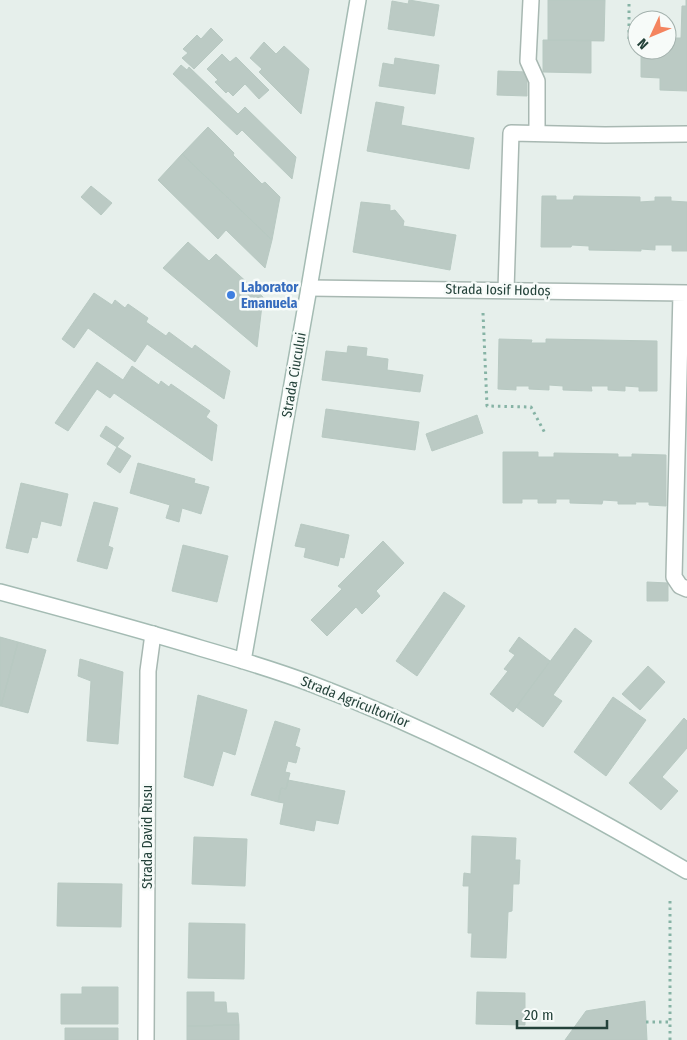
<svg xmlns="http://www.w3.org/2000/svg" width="687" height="1040" font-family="'Fira Sans Condensed',sans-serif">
	<rect width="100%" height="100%" fill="#e6efeb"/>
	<path fill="#bbcac4" stroke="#b8c9c2" d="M409 0 439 5 434 36 388 29 392 1 408 4Z
		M548 0H605L604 41 548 40Z
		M686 0H687V91L660 90V78L641 77V50H667V45H673V38H681L682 6H686Z
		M211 28 223 40 194 69 182 58 188 53 183 49 197 35 201 39Z
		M543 40H591V73L543 72Z
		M264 42 276 54 284 46 309 69 301 114 259 72 262 69 250 58Z
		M222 54 230 62 236 57 269 90 259 99 245 84 233 96 228 91 226 93 215 82 218 80 207 69Z
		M395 58 439 65 435 94 379 86 383 63 394 65Z
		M181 65 187 70 189 67 238 114 245 107 296 157 292 179 242 130 237 135 173 74Z
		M498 71 527 72V96L497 95Z
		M376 102 404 107 401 125 474 138 469 169 367 151Z
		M208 127 234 153 233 155 262 184 265 182 280 197 272 240 182 154Z
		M182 154 272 240 265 268 226 230 218 239 158 180Z
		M91 186 112 203 101 215 81 197Z
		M542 196H556V200H573L574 196 640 197V202L655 201V197H671V201L687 202V251H672V245H655V250L641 249V251L589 250V246L572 245 571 247H541Z
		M361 202 390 205V211L395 210 404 221 403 226 456 235 450 270 353 252Z
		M188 242 209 261 216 254 263 297 257 347 163 268Z
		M94 293 112 305 115 300 125 308 128 304 148 318 146 322 166 336 169 332 192 349 195 345 230 371 224 399 147 344 135 362 88 328 74 348 62 339Z
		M499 339 532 340 531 343H546V339L657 341V391H639V387L625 386V391L608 390V386H591L592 391 563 390V386L549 385V390L529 389V386H516V390L498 389Z
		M348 346 367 348 366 356 388 359 387 370 423 375 420 392 322 380 326 351 347 353Z
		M97 362 123 380 132 366 159 385 161 381 169 387 171 384 210 411 206 417 217 425 212 461 114 393 110 398 97 389 68 431 55 423Z
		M326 409 419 422 415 450 322 437Z
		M477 415 483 433 432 451 426 434Z
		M106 426 124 438 117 447 100 436Z
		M117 447 131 456 120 473 107 464Z
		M503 452H538V457H554V453L618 454V457H632V454L666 455V506L649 505V502H635L636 504H618V501L603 500 602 504 570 503V499H556V503H538V499H522V503H503Z
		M138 463 195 479 194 483 209 487 201 514 182 508 179 522 166 518 170 505 130 493Z
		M21 483 68 494 61 526 41 521 37 538 32 537 28 553 6 548Z
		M94 502 118 508 108 546 113 548 107 569 77 561Z
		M301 524 349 535 344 558 340 557 338 566 304 557 306 548 295 546Z
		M383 541 404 563 376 591 380 596 362 614 356 607 327 636 311 620 342 589 338 586Z
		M183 545 228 556 217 602 172 591Z
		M647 582 668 583V601H647Z
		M444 592 465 606 417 676 396 661Z
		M575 628 592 641 553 695 562 701 543 727 516 707Z
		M0 637 18 642 1 706H0Z
		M519 637 550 661 513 712 490 694 508 671 504 669 515 655 509 651Z
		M18 642 46 650 28 713 1 706Z
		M80 659 123 672 118 744 87 741 91 681 78 676Z
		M648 666 665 682 640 710 622 694Z
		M198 695 247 710 235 755 223 751 213 786 184 777Z
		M613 697 646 720 606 776 574 752Z
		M684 718 687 721V748L662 777 678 791 661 810 629 783Z
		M275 721 300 729 295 746 300 748 296 763 288 761 285 772 290 773 286 789 281 788 278 802 251 795Z
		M288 780 345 791 338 824 316 820 314 831 280 824 284 803 278 802 281 788 286 789Z
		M472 836 516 838 515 860H520L519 884H513L512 911 508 912 506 958 471 957 472 933H468L469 886H463L464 873 471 874Z
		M194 837 247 839 245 886 192 884Z
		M58 883 122 884 121 927 57 926Z
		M189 923 245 924 244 979 188 978Z
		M82 987H118V1024H61V994H82Z
		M187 992H214V1002H226L227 1013H238L239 1025 187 1026Z
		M477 992 525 993V1025L476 1024Z
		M645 1001 647 1040H565L586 1011Z
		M239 1025V1040H187V1026Z
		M65 1028H118V1040H65Z"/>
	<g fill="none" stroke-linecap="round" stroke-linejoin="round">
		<defs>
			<path id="lane" d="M531 0 528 61 537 81V133
				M506 290 511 133 605 135 687 134"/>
			<path id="street" d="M309 288 687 293
				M681 293 674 577 680 586 687 589
				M146 1040 148 671 153 634"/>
			<path id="secondary" d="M0 592C67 610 134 628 200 648 238 659 275 670 312 684 443 734 566 800 687 871
				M243 661 309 288 358 0"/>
		</defs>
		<use href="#lane" stroke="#a8b8b2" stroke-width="18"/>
		<use href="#street" stroke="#a8b8b2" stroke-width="18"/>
		<use href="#secondary" stroke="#a4bbb3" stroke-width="18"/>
		<path stroke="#86b3a5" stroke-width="3" stroke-dasharray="2.5 4" stroke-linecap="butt" d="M629 39V0
			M483 313 487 406 531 407 546 435
			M646 1022H670
			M670 1040V897"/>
		<use href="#lane" stroke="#fff" stroke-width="15"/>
		<use href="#street" stroke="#fff" stroke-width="15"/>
		<use href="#secondary" stroke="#fff" stroke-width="15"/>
	</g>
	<circle fill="#3f7fe0" stroke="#f7fbf9" stroke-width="2" cx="231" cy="295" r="5"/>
	<g text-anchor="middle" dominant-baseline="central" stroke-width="5" stroke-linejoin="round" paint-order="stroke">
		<g font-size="14" font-weight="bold" fill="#366cbe" stroke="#f7fbf9" text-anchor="start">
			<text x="241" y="287">Laborator<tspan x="241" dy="16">Emanuela</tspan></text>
		</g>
		<g font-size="14" fill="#24423a" stroke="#f7fbf9">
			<text transform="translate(498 290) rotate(1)">Strada Iosif Hodoș</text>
			<text transform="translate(294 375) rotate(-80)">Strada Ciucului</text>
			<text transform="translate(355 702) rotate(22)">Strada Agricultorilor</text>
			<text transform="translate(147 837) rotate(-90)">Strada David Rusu</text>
		</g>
	</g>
	<g transform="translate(652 35) rotate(226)"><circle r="24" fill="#f7fbf9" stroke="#a3b1ad"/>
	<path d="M0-4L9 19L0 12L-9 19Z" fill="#f4845f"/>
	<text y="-8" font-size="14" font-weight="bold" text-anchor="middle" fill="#24423a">N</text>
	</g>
	<path d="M517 1020v8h90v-8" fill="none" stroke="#24423a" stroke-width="2.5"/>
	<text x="524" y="1020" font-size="15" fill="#24423a" stroke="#f7fbf9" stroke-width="4" paint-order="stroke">20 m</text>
</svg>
